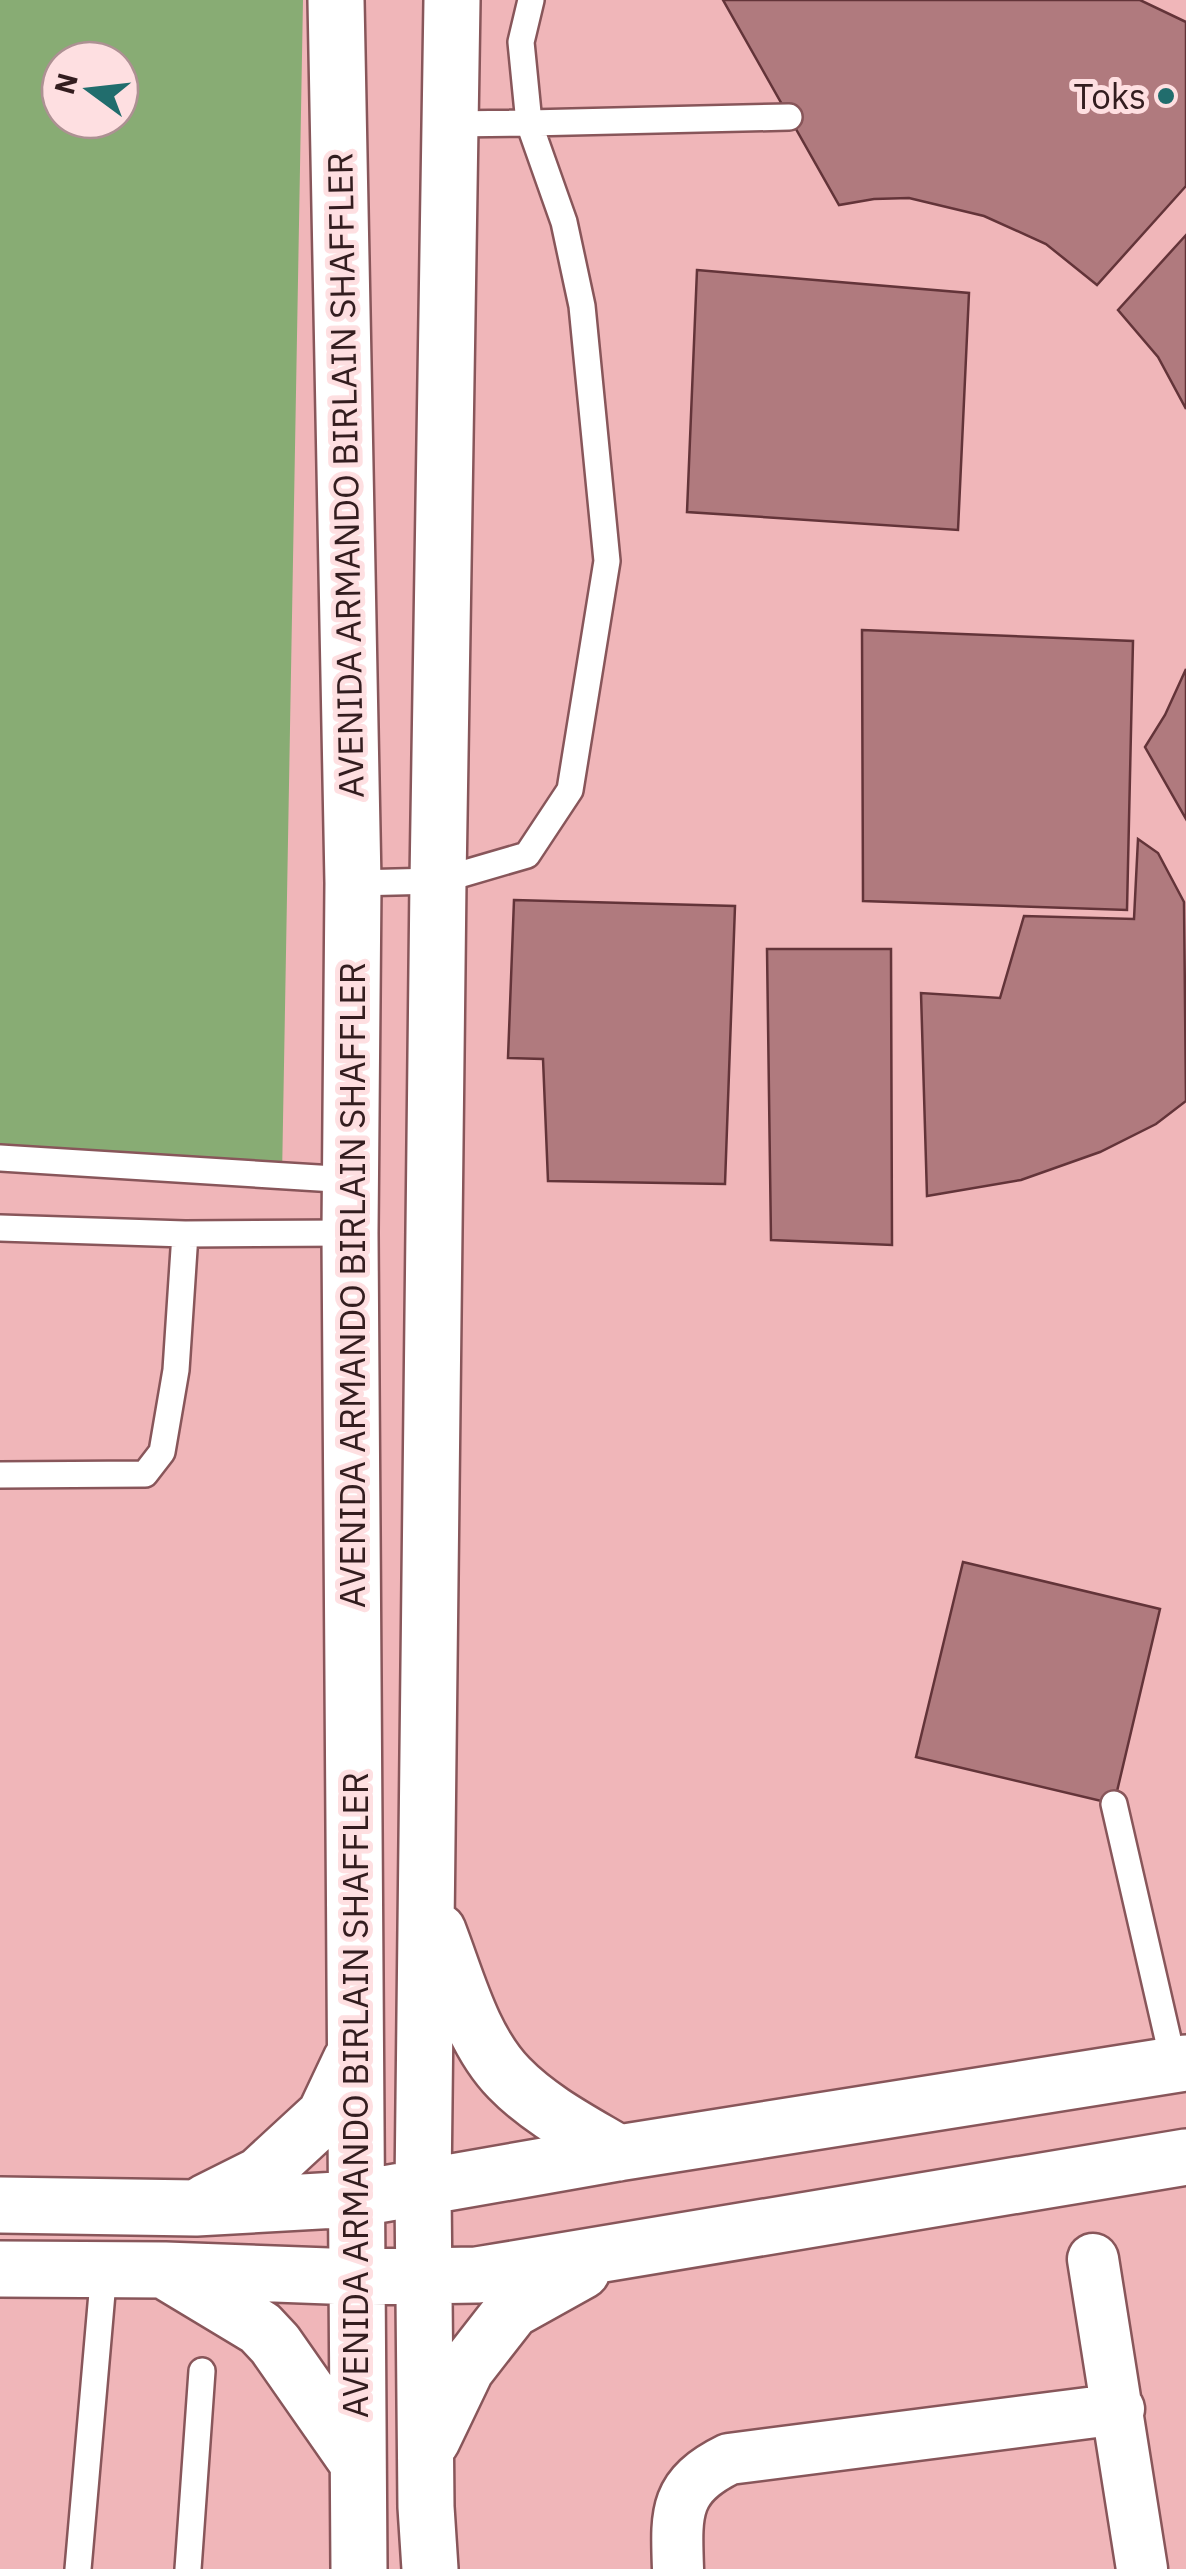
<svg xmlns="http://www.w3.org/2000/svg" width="1186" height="2569" font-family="'IBM Plex Sans',sans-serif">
	<rect width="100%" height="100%" fill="#f0b6b9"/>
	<path fill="#88ac74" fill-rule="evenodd" d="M0 0H303L282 1177 0 1152ZM60 60H120V120H60Z"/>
	<path fill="#b07a7e" stroke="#633439" stroke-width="2.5" d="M723 0H1140L1186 22V186L1097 285 1046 244 984 216 909 198 874 199 839 205Z
		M1186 235V409L1158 357 1118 310Z
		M697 270 969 293 958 530 687 512Z
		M862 630 1133 641 1127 910 863 901Z
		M1186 669V819L1145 747 1165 715Z
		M1138 839 1158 853 1184 902 1186 1101 1156 1124 1100 1152 1021 1180 927 1196 921 993 1000 998 1024 916 1134 919Z
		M514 900 735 906 725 1184 548 1181 543 1059 508 1058Z
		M767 949H891L892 1245 771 1240Z
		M963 1562 1160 1609 1114 1804 916 1757Z"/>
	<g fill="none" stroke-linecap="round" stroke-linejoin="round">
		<defs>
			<path id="service" d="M531 0 521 42 529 123 789 117
				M353 883 438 881 527 855 570 790 607 561 582 306 564 222 529 123 450 124
				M0 1158 351 1180
				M0 1228 185 1234 350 1233
				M0 1475 145 1474 162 1452 176 1370 185 1234
				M1114 1804 1174 2065
				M78 2569 104 2270
				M188 2569 202 2371"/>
			<path id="minor" d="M1093 2259 1142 2569
				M678 2569C676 2512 674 2486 729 2459L1119 2409"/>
			<path id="tertiary" d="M336 0 353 883 350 1233 359 2569
				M438 1931C457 1980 472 2040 509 2078 540 2110 581 2131 618 2153
				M206 2202 260 2175 325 2115 351 2060
				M0 2205 196 2208 355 2199 618 2153 1186 2063
				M0 2269 165 2270 356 2277 477 2275 1186 2157
				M167 2272 260 2328 275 2344 358 2463
				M432 2440 466 2369 512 2310 582 2271
				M430 2569 426 2507 423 2189 438 881 452 0"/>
		</defs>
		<use href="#service" stroke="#88565a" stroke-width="30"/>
		<use href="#minor" stroke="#88565a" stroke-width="55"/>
		<use href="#tertiary" stroke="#88565a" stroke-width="60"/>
		<use href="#service" stroke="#fff" stroke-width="25"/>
		<use href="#minor" stroke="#fff" stroke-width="50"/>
		<use href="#tertiary" stroke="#fff" stroke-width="55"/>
	</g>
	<circle fill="#216d6d" stroke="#fedfe1" stroke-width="4" cx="1166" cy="96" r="10"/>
	<g text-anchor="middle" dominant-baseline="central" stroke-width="10" stroke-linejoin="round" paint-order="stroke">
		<g font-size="35" fill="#331d1f" stroke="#fedfe1" text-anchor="end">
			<text x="1146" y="96">Toks</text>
		</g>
		<g font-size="35" fill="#331d1f" stroke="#fedfe1">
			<text transform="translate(345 475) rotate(-91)">AVENIDA ARMANDO BIRLAIN SHAFFLER</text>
			<text transform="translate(352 1285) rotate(-90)">AVENIDA ARMANDO BIRLAIN SHAFFLER</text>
			<text transform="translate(355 2095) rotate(-90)">AVENIDA ARMANDO BIRLAIN SHAFFLER</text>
		</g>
	</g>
	<g transform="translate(90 90) rotate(285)"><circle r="48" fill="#fedfe1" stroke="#ad9193" stroke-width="2.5"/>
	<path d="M0-8L18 38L0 25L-18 38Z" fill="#216d6d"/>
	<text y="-15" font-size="28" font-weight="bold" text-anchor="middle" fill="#331d1f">N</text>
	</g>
</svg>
